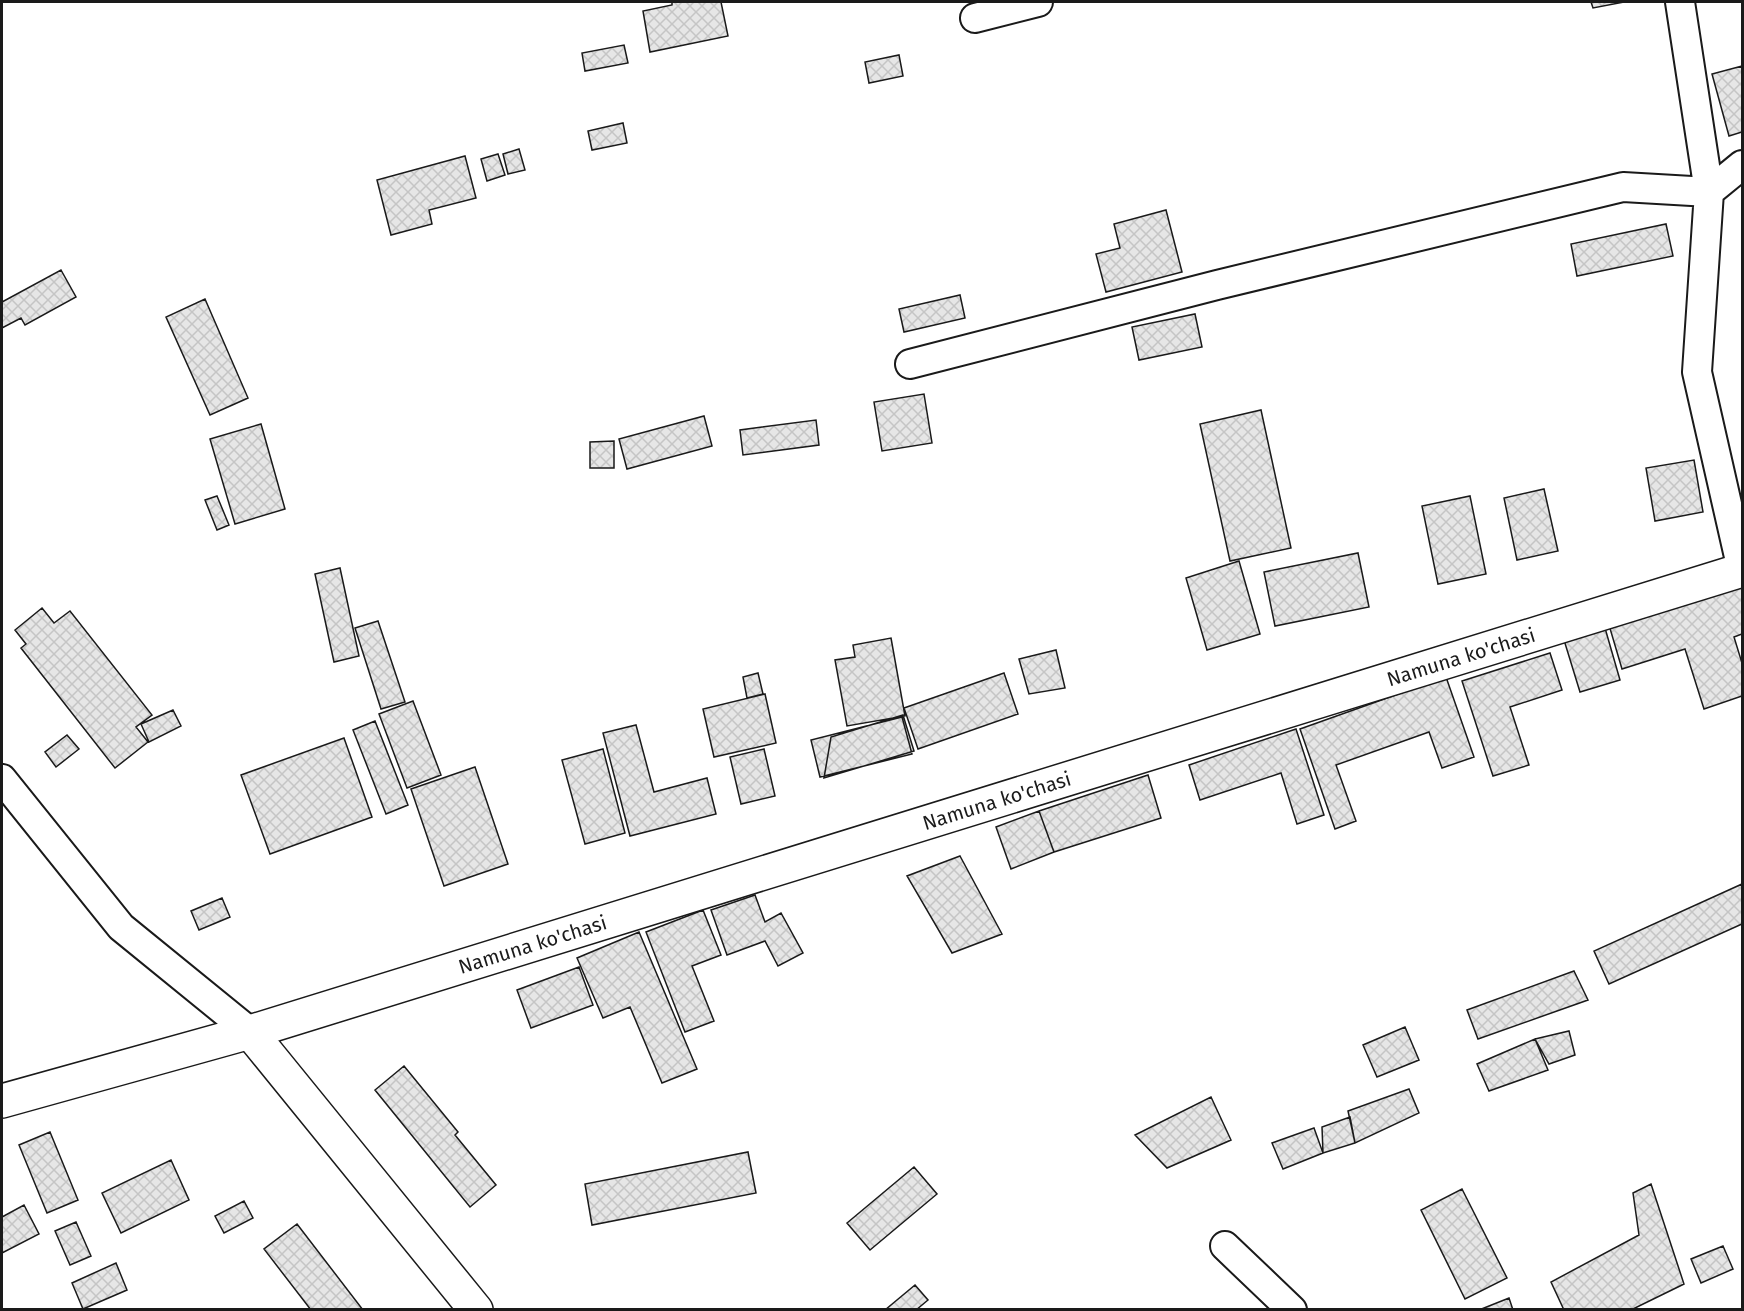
<svg xmlns="http://www.w3.org/2000/svg" width="1744" height="1311" font-family="'Fira Sans',sans-serif">
	<defs>
		<pattern id="building-cross-hatch" width="8" height="8" patternUnits="userSpaceOnUse" patternTransform="scale(1.5)"><rect width="8" height="8" fill="#e6e6e6"/><path d="M0 0l8 8M0 8l8-8" fill="none" stroke="#c5c5c5"/></pattern>
	</defs>
	<rect width="100%" height="100%" fill="#fff"/>
	<path fill="url(#building-cross-hatch)" stroke="#1a1a1a" stroke-width="1.5" d="M672 2H721L728 36 650 52 643 11 672 5Z
		M1591 2H1624L1593 8Z
		M624 45 628 63 585 71 582 53Z
		M899 55 903 76 869 83 865 62Z
		M1742 66V132L1729 136 1712 74Z
		M623 123 627 143 592 150 588 131Z
		M519 149 525 170 508 174 503 154Z
		M498 154 505 175 487 181 481 159Z
		M465 156 476 198 429 210 432 224 391 235 377 180Z
		M1166 210 1182 272 1106 292 1096 254 1120 248 1114 224Z
		M1666 224 1673 256 1577 276 1571 244Z
		M61 270 76 297 25 325 21 318 2 328V302Z
		M960 295 965 318 904 332 899 309Z
		M205 299 248 398 210 415 166 317Z
		M1195 314 1202 347 1139 360 1132 327Z
		M924 394 932 443 882 451 874 402Z
		M1261 410 1291 548 1230 561 1200 424Z
		M704 416 712 446 627 469 619 439Z
		M816 420 819 445 743 455 740 430Z
		M261 424 285 509 235 524 210 439Z
		M614 441V468H590V442Z
		M1694 460 1703 512 1655 521 1646 468Z
		M1544 489 1558 551 1517 560 1504 498Z
		M217 496 229 525 217 530 205 500Z
		M1470 496 1486 574 1438 584 1422 506Z
		M1358 553 1369 607 1275 626 1264 572Z
		M1239 561 1260 634 1207 650 1186 578Z
		M340 568 359 656 334 662 315 574Z
		M1742 582V634L1734 637 1742 663V696L1704 709 1685 649 1622 669 1609 625Z
		M42 608 54 623 70 611 152 715 136 727 148 742 115 768 21 648 26 644 15 630Z
		M378 621 405 702 381 709 355 628Z
		M1605 628 1620 680 1580 692 1564 640Z
		M891 638 905 716 847 726 835 660 855 657 853 645Z
		M1056 650 1065 688 1029 694 1019 659Z
		M1550 653 1562 690 1510 707 1529 765 1493 776 1462 681Z
		M758 673 763 694 747 698 743 677Z
		M1004 673 1018 714 918 749 904 708Z
		M1446 677 1474 757 1442 768 1429 732 1336 765 1356 821 1335 829 1300 729Z
		M765 694 776 743 714 757 703 709Z
		M413 701 441 775 407 788 379 714Z
		M173 710 181 726 149 742 141 724Z
		M903 715 914 751 824 778 831 737Z
		M902 717 912 754 820 777 811 740Z
		M375 721 408 805 386 814 353 730Z
		M636 725 654 792 707 778 716 814 630 836 603 733Z
		M1296 729 1324 815 1297 824 1281 773 1200 800 1189 765Z
		M67 735 79 749 56 767 45 752Z
		M344 738 372 817 270 854 241 775Z
		M603 749 625 833 585 844 562 760Z
		M764 749 775 796 741 804 730 757Z
		M475 767 508 864 444 886 411 789Z
		M1148 775 1161 818 1054 852 1039 811Z
		M1039 811 1054 852 1011 869 996 827Z
		M960 856 1002 934 952 953 907 876Z
		M1742 884V924L1609 984 1594 951Z
		M755 895 765 922 781 913 803 953 778 966 765 941 727 955 711 910Z
		M222 898 230 917 199 930 191 911Z
		M703 910 721 955 692 966 714 1021 685 1032 646 932Z
		M639 932 697 1069 662 1083 630 1007 603 1018 577 958Z
		M579 967 593 1005 531 1028 517 990Z
		M1574 971 1588 1000 1478 1039 1467 1010Z
		M1405 1027 1419 1060 1377 1077 1363 1045Z
		M1569 1031 1575 1055 1549 1064 1535 1039Z
		M1535 1039 1548 1070 1489 1091 1477 1064Z
		M404 1066 458 1132 455 1135 496 1185 470 1207 375 1090Z
		M1409 1089 1419 1113 1355 1143 1348 1111Z
		M1211 1097 1231 1140 1167 1168 1135 1135Z
		M1350 1117 1355 1143 1323 1153 1322 1127Z
		M1314 1128 1323 1153 1283 1169 1272 1143Z
		M50 1132 78 1200 47 1213 19 1145Z
		M748 1152 756 1193 592 1225 585 1184Z
		M171 1160 189 1200 121 1233 102 1193Z
		M914 1167 937 1194 870 1250 847 1223Z
		M1651 1184 1684 1284 1631 1310H1564L1551 1282 1639 1235 1633 1193Z
		M1462 1189 1507 1278 1465 1299 1421 1210Z
		M244 1201 253 1218 224 1233 215 1216Z
		M24 1205 39 1234 2 1253V1217Z
		M76 1222 91 1256 70 1265 55 1231Z
		M297 1224 363 1310H311L264 1249Z
		M1723 1246 1733 1269 1701 1283 1691 1259Z
		M116 1263 127 1290 83 1309 72 1283Z
		M915 1285 928 1300 916 1310H885Z
		M1509 1298 1513 1310H1479Z"/>
	<g fill="none" stroke-linecap="round" stroke-linejoin="round">
		<defs>
			<path id="minor" d="M975 18 1038 2
				M910 364 1217 285 1623 187 1709 192 1680 2
				M1742 570 1697 372 1709 192 1742 165
				M2 779 121 927 250 1032
				M1225 1246 1292 1310"/>
			<path id="tertiary" d="M2 1101 250 1032"/>
			<g id="secondary">
				<path id="s1" d="M476 1310 250 1032 1742 570"/>
			</g>
		</defs>
		<use href="#minor" stroke="#1a1a1a" stroke-width="32"/>
		<use href="#tertiary" stroke="#1a1a1a" stroke-width="36"/>
		<use href="#secondary" stroke="#1a1a1a" stroke-width="36"/>
		<use href="#minor" stroke="#fff" stroke-width="28"/>
		<use href="#tertiary" stroke="#fff" stroke-width="33"/>
		<use href="#secondary" stroke="#fff" stroke-width="33"/>
	</g>
	<g text-anchor="middle" dominant-baseline="central" stroke-width="4.5" stroke-linejoin="round" paint-order="stroke">
		<g font-size="20" fill="#1a1a1a" stroke="#fff">
			<text stroke="none"><textPath href="#s1" startOffset="1626">Namuna ko'chasi</textPath></text>
			<text stroke="none"><textPath href="#s1" startOffset="1140">Namuna ko'chasi</textPath></text>
			<text stroke="none"><textPath href="#s1" startOffset="654">Namuna ko'chasi</textPath></text>
		</g>
	</g>
	<rect width="1744" height="1311" fill="none" stroke="#1a1a1a" stroke-width="6"/>
</svg>
